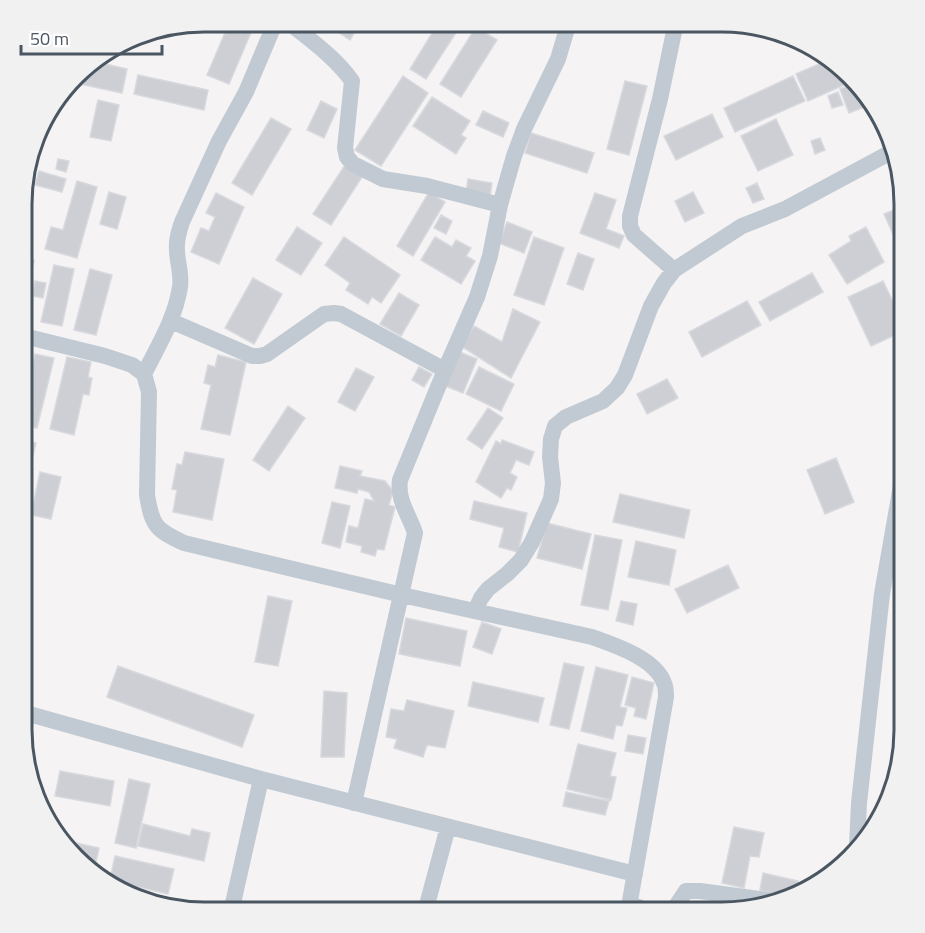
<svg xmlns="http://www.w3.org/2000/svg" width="925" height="933" font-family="'Titillium Web',sans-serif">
	<rect width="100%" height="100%" fill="#f5f3f3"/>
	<path fill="#cdcfd5" stroke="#d7d9de" stroke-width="1.5" d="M230 21H251L255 23 229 84 207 75Z
		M321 21H361L350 40Z
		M439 22H449L459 28 426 79 410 69Z
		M476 27 497 40 461 97 440 84Z
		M828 60 853 81 808 101 796 74Z
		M92 61 127 69 122 93 71 82 84 66Z
		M138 75 208 90 204 110 134 94Z
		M403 76 428 93 381 166 355 150Z
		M793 76 805 101 735 132 724 108Z
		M625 81 647 86 629 155 607 149Z
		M855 83 864 91 869 105 849 113 840 89Z
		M838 92 843 105 832 108 828 96Z
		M432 97 470 121 461 135 466 138 456 154 413 126Z
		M98 100 119 105 111 141 90 137Z
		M321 101 337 109 324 138 307 130Z
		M483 111 509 123 503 137 476 125Z
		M712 114 723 137 676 160 664 136Z
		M271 118 291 129 252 195 232 183Z
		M776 119 793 155 758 171 741 136Z
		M531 133 594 153 587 173 525 153Z
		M820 138 825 150 815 154 811 141Z
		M58 159 69 161 66 172 56 169Z
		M345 165 362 177 331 225 313 214Z
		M39 171 66 179 62 192 35 185Z
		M468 179 492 183 490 197 466 193Z
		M77 181 97 187 77 258 45 249 51 227 63 230Z
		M757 183 764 199 753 203 746 188Z
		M109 192 126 197 117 229 100 224Z
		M429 192 445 202 413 256 397 246Z
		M693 192 704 213 685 222 675 201Z
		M216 193 244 207 219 264 191 252 201 228 209 231 215 217 206 213Z
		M595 193 616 200 606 229 624 236 619 248 580 233Z
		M904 206V259L884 214Z
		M441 215 452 221 446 234 434 228Z
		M507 222 532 232 524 253 499 243Z
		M297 227 322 243 301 275 276 260Z
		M866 227 884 262 847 284 829 255 851 241 849 236Z
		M344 237 400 275 381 303 372 297 368 304 346 290 350 283 325 265Z
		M435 237 452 247 456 240 471 248 466 256 475 261 461 284 421 260Z
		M534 237 564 248 544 305 514 295Z
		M578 253 594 259 583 290 567 284Z
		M24 258 34 260 24 303Z
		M54 265 74 269 62 326 41 322Z
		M90 269 112 275 96 335 74 330Z
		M812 273 823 292 770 321 759 302Z
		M253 278 282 294 254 344 225 328Z
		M35 281 46 283 43 298 32 296Z
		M883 281 904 325V331L871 346 848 297Z
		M399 293 419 305 401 336 380 324Z
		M747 301 761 325 702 357 689 332Z
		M513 309 540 322 511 378 461 346 474 326 502 342Z
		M457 351 477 359 463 393 443 385Z
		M35 354 54 358 37 428 23 425V402Z
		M218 355 246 362 230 435 201 429 211 385 204 383 208 365 215 367Z
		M67 357 91 362 88 377 92 378 89 395 83 394 74 435 50 429Z
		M419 367 432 374 424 387 412 380Z
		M479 367 514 384 501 411 466 394Z
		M356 368 374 377 355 411 338 402Z
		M667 379 678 398 647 414 637 394Z
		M288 406 305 418 269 471 253 460Z
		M488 408 503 418 482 449 467 439Z
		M23 440 36 443 28 475 23 474Z
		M502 440 534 452 529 465 516 460 510 473 517 477 511 490 507 488 501 498 476 482 496 441 501 444Z
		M185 452 224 459 212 520 173 512 177 490 172 489 177 464 182 465Z
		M836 458 854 502 825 514 807 470Z
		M340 466 362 471 360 476 385 481 393 491 389 505 395 507 384 550 377 549 375 556 361 552 362 546 346 542 349 526 358 528 365 499 374 501 369 492 358 489 357 493 335 488Z
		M40 472 61 477 51 519 31 515Z
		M620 494 690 510 684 538 613 522Z
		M474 501 527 513 518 552 499 547 504 528 470 519Z
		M332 502 350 506 340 548 322 543Z
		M547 523 591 534 582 569 537 558Z
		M595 535 622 540 608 610 581 605Z
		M636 541 676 550 669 585 628 577Z
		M728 565 739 588 687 613 675 589Z
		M268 596 292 601 278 666 255 662Z
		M621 601 637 604 633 625 616 621Z
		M406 618 467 631 460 666 399 654Z
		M482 622 501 629 492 654 473 647Z
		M564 663 584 667 569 729 550 725Z
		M118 666 254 715 242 747 107 697Z
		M596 667 628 675 620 707 627 708 622 726 616 725 613 739 581 731Z
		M632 677 654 683 646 719 634 716 636 708 625 705Z
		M473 682 544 698 538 722 468 706Z
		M324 691 347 693 344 757H321Z
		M407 700 454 711 445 748 427 745 423 757 394 748 397 739 386 737 391 709 404 711Z
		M628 735 646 738 643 754 625 751Z
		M578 744 616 753 610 776 616 777 611 800 567 789Z
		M60 771 114 781 110 806 55 796Z
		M129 779 150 784 136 848 115 843Z
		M566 792 609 801 605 815 563 806Z
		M143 824 190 836 192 829 210 833 204 861 138 846Z
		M734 827 764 833 759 857 750 856 744 888 722 883Z
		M58 839 99 848 94 871 59 840Z
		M115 856 174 869 168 894 110 880Z
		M763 873 798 881 795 894 790 897 760 890Z
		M282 903 315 910 314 912H281Z"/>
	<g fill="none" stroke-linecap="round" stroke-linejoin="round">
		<path stroke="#c1cad2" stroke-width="16" d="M287 21C309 39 335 57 352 81L345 148 347 157 353 164 383 179 427 186 500 205
			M674 270 634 235 630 226V216L660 99 676 22
			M171 321 252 356H260L267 354 324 314 334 313 341 314 445 370
			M24 336 105 356 132 365 144 374 149 392 147 495C152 526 156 530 184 543L402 595 592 637C614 645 655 658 664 683 666 687 666 693 666 697L628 912
			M144 374C158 346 175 319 180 287 182 274 177 262 177 250 176 240 179 231 182 222L219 141 246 92 276 21
			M475 611 481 598 488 589 507 574 521 560 532 542 551 499 553 483 550 457 551 439 555 426 566 417 603 401 617 388 625 375 651 306 664 283 674 270 742 226 785 209 895 150
			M22 712 261 779 635 874
			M354 803 415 533C409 514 397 501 400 480L445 370 477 297 490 256 500 205 514 156 524 129 558 59 569 22
			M857 846 859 803 882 594 904 468
			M630 903 649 912
			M231 912 261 779
			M425 912 448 827
			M672 912 686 891H700L781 902"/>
	</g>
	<path d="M0 0H925V933H0ZM204 32H722A172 172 0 0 1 894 204V730A172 172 0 0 1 722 902H204A172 172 0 0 1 32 730V204A172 172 0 0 1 204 32Z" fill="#f1f1f2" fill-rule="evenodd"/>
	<path fill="none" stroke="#4a5661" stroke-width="3" d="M204 32H722A172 172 0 0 1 894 204V730A172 172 0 0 1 722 902H204A172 172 0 0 1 32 730V204A172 172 0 0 1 204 32Z"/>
	<path d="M21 45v9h141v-9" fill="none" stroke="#4a5661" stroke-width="3"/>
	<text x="30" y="45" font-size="18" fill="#4a5661" stroke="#ffffff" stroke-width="4.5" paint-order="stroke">50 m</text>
</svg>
